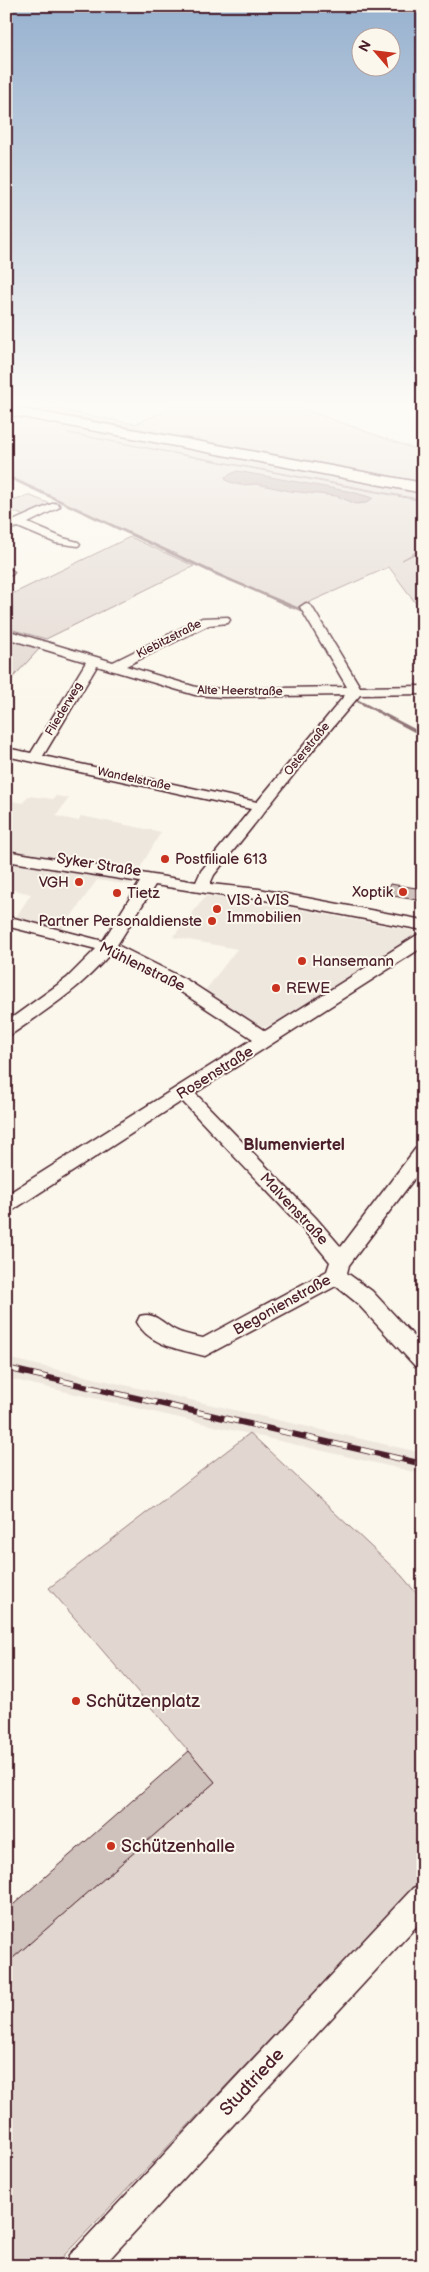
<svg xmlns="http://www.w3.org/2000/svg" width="429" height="2272" font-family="'Balsamiq Sans',sans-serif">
	<rect width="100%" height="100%" fill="#fbf7ec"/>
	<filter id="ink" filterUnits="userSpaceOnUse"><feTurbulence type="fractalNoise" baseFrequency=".02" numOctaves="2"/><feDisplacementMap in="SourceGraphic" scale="10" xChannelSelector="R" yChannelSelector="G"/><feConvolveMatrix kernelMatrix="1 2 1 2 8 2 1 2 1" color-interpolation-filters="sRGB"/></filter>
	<g filter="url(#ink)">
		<path fill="#eee7de" d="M28 796 53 799 56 796 69 798 56 816 78 821 81 816 161 832 130 885 97 880 60 932 14 920 31 894 6 888V869L9 865 6 864V800L23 803Z
			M206 896 297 909 414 931 413 936 280 1022 271 1026 262 1027 252 1024 204 992 237 949 173 937Z
			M6 1358 423 1453V1474L6 1378Z"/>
		<path fill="#e2d7d0" stroke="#967b7e" d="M6 404H28L135 424 180 404H290L423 452V482Z
			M6 415 423 493V500L68 433 423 501V548L402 560 423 550V613L389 567 294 609 6 475Z
			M28 495 51 504 24 516 6 508V504Z
			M130 537 194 566 46 639 6 628V597Z
			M6 637 41 647 6 685Z
			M250 1433 401 1575 423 1601V1879L54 2266H6V1964L215 1782 49 1588Z"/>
		<path fill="#bfadaa" stroke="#907477" d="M237 471 352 492 373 498 366 503 356 504 337 496 290 491 257 484 240 485 227 481 225 477Z"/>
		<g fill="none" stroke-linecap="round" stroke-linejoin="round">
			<path stroke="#907477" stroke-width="2.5" d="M6 476 216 574 301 610"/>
			<path stroke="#907477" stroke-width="3" d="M356 700 423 735"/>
		</g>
		<path fill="#cfc2bc" stroke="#4a1f2b" d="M390 884 423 889V901L387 895Z
			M189 1751 215 1782 6 1964V1911Z"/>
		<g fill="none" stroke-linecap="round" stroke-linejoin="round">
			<defs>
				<path id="minor" d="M54 503 58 504 60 506 58 508 28 523 63 538 78 542 80 544 78 546 56 543 18 527 6 530V524Z
					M6 567 14 572 12 575H6Z
					M306 603 312 607 360 687 423 686V694L360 695 314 749 214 875 210 884 259 889 423 920V930L259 899 231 897 155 885 117 945 187 980 265 1031 417 935 423 934V947L195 1093 316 1218 341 1247 416 1148 423 1146V1167L349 1265 347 1273 372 1291 423 1346V1369L415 1366 357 1303 336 1286 205 1356C182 1350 148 1345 137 1322L140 1316C155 1311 163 1324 175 1330 183 1334 194 1336 203 1338L327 1271 330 1262 302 1228 182 1101 13 1210 6 1212V1195L253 1039 175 988 110 954C82 987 47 1010 12 1034L6 1036V1022L67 978 96 949 6 926V916L103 941 140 882 6 861V851L196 882 201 871 251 809 6 756V748L31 753 86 662 6 638V630L113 662 202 618 228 617 230 620 228 623 209 625 126 666 196 687 223 689 347 687 300 607ZM97 666 195 695 223 697 345 695 257 802 43 756Z
					M423 1884V1919L103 2266H65L70 2255 413 1888Z"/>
				<path id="highway" d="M6 406 423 483V493L6 414Z"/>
			</defs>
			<use href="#minor" stroke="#4a1f2b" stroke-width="3"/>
			<use href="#highway" stroke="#4a1f2b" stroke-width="3"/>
			<use href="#minor" fill="#fbf7ec" fill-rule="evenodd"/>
			<use href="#highway" fill="#fbf7ec" fill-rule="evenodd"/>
			<defs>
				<path id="rail" d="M6 1368 423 1464"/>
			</defs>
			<use href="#rail" stroke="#4a1f2b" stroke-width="6"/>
			<use href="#rail" stroke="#fbf7ec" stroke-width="4.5" stroke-dasharray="14" stroke-linecap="butt"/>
		</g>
	</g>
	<linearGradient id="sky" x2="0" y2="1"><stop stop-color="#97b1cf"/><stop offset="0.56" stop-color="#fdfbf6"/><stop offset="1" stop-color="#fdfbf6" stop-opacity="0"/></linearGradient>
	<rect width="429" height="722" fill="url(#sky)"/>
	<g fill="#c8321e" stroke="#fbf7ec" stroke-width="2">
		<circle cx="165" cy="859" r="5"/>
		<circle cx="79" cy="882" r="5"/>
		<circle cx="403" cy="892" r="5"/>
		<circle cx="117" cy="893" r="5"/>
		<circle cx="217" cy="909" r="5"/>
		<circle cx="212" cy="921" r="5"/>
		<circle cx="302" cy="961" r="5"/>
		<circle cx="276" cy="988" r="5"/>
		<circle cx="76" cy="1701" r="5"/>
		<circle cx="111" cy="1846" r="5"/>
	</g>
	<g text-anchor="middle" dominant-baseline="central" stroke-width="4" stroke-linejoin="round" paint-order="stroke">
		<g font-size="12" fill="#4a1f2b" stroke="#fbf7ec">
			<text transform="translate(169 639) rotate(-27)">Kiebitzstraße</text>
			<text transform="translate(240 691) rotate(1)">Alte Heerstraße</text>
			<text transform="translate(64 709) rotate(-59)">Fliederweg</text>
			<text transform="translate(307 749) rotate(-51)">Osterstraße</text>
			<text transform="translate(134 779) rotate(12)">Wandelstraße</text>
		</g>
		<g font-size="15" fill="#4a1f2b" stroke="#fbf7ec" text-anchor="start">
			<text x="175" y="859">Postfiliale 613</text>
			<text x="69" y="882" text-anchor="end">VGH</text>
			<text x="393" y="892" text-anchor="end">Xoptik</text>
			<text x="127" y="893">Tietz</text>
			<text x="227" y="900">VIS à VIS<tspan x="227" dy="17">Immobilien</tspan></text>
			<text x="202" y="921" text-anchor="end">Partner Personaldienste</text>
			<text x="312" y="961">Hansemann</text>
			<text x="286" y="988">REWE</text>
		</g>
		<g font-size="15" fill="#4a1f2b" stroke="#fbf7ec">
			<text transform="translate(99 865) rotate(9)">Syker Straße</text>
			<text transform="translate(142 967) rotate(26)">Mühlenstraße</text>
			<text transform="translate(215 1073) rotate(-32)">Rosenstraße</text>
			<text transform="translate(294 1209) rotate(47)">Malvenstraße</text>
			<text transform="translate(282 1305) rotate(-29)">Begonienstraße</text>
		</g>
		<g font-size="16" font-weight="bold" fill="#4a1f2b" stroke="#fbf7ec">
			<text x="294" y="1145">Blumenviertel</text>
		</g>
		<g font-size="18" fill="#4a1f2b" stroke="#fbf7ec" text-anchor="start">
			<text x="86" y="1701">Schützenplatz</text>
			<text x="121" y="1846">Schützenhalle</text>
		</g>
		<g font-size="18" fill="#4a1f2b" stroke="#fbf7ec">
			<text transform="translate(252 2082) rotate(-47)">Studtriede</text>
		</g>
	</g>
	<rect width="429" height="2272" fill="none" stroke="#fbf7ec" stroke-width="25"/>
	<rect x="12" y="12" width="404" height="2247" fill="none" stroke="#4a1f2b" stroke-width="2" filter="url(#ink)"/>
	<g transform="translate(376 52) rotate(298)"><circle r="24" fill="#fbf7ec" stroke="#b4a19f"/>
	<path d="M0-4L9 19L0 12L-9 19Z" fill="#c8321e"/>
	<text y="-8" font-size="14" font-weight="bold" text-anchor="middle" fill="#4a1f2b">N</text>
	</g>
</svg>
